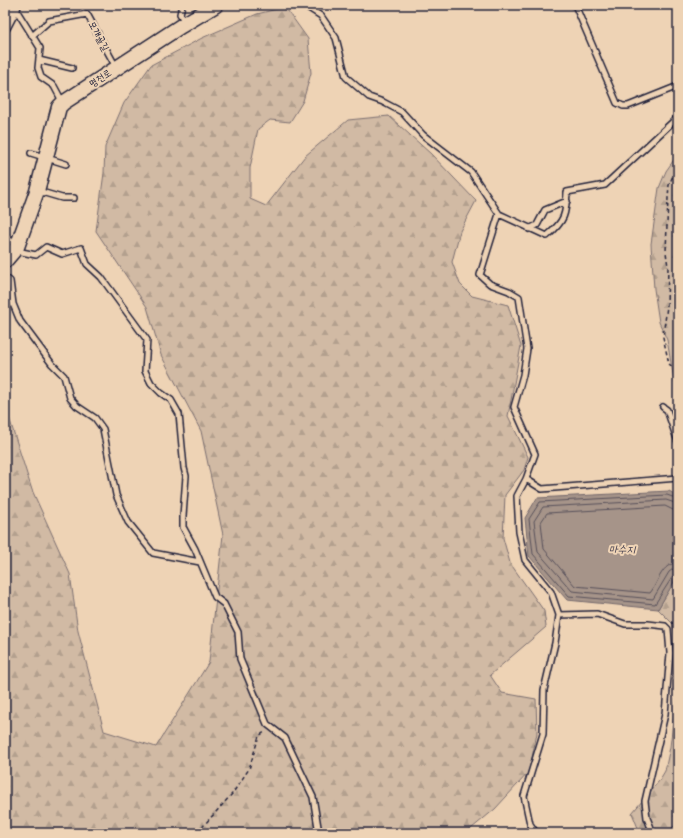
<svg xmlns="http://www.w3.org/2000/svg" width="683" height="838" font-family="Delius,'Poor Story',sans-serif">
	<defs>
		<pattern id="forest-firs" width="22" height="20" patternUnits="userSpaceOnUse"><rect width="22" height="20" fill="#d1baa4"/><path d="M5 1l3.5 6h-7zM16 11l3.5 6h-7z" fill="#b3a08e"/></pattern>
	</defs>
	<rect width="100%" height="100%" fill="#eed3b5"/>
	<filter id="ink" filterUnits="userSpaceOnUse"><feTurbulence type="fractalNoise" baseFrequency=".025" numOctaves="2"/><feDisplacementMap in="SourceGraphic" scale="8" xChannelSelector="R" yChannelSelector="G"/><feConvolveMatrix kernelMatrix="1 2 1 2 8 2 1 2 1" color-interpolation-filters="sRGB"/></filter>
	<g filter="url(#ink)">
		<path fill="url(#forest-firs)" stroke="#7a6e70" d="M285 7 308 39 311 73 303 101 290 122 270 120 258 129 250 168V199L266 206 305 156 348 120 389 116 431 154 476 201 460 231 452 262 460 284 472 296 508 305 521 346 508 416 528 457 524 470 505 495 503 538 510 563 544 611 546 627 490 675 502 693 536 699 537 733 529 772 495 809 466 833H5V405L32 490 70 574 78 631 104 731 156 747 209 662 223 535 201 431 161 355 147 307 96 231 104 173 105 147 124 103 151 65 202 38 257 14Z
			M678 154V388L674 380 667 340 659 322 654 289 651 244 659 188 666 171Z
			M678 575V647L673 624 658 609Z
			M678 680V822L669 831V833H640L632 813 659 781 665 771 670 747Z"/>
		<path fill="#a69489" stroke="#71666a" d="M669 491 678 496V575L658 609 567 600 529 556 525 518 537 498Z"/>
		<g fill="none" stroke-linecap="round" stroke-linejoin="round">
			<path stroke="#57505a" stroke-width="1" d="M678 499 667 495 540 502 529 519 533 554 569 596 655 604 673 576 678 574
				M678 504 666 500 543 507 534 521 538 552 572 591 653 599 669 572 673 569H678
				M678 510H673L665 506 547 513 541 522 544 549 575 586 650 593C659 582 661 563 678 563"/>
			<defs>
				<path id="lane" d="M182 5 180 14 185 22
					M304 5 321 16 336 38 346 77 369 97 383 102 402 112 423 135 471 172 499 214 480 275 490 284 509 291 519 297 527 349 523 375 514 407 535 454 526 479 517 496 519 532 525 560 551 592 559 615 555 643 544 690 543 734 524 796 530 824 536 833
					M575 5 617 103 623 106H628L678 86
					M15 8 40 48 38 68 41 77 54 86 63 103
					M32 36 49 21 87 14 116 67
					M39 60 72 68
					M31 153 66 164
					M38 191 62 198H74
					M499 214 547 236C565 221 566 214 567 192L605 185 678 117
					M529 229 537 225 545 210 567 201
					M5 235 15 246
					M17 251 36 255 46 247 62 254 81 248 87 264 101 277 147 340 145 371 151 383 161 393 171 400 179 414 184 468 186 476 183 516V527L195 549 215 597 224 604 238 632 240 659 267 724 285 738 313 797 319 833
					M5 277 10 281 13 304 20 321 52 364 64 376 70 398 77 406 95 418 103 429 116 495 128 522 153 553 200 562
					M663 407 667 410 678 442
					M678 455V461
					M526 479 542 489 678 478
					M559 615 597 614 625 624H648L665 626 668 629 670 653 665 714 645 801 647 818 653 833"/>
				<path id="street" d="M5 27 15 8 14 5"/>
				<path id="secondary" d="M5 261 17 247 37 191 59 107 63 103 181 26 216 5"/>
			</defs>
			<use href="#lane" stroke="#22223b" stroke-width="8"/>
			<use href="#street" stroke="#22223b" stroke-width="13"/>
			<use href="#secondary" stroke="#22223b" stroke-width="17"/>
			<path stroke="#22223b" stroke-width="1.5" stroke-dasharray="4 3" stroke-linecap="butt" d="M678 164 669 185 668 198 666 252 668 267 667 306 663 337 669 364 678 372
				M672 623H675L678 625
				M678 624V617
				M197 833 232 794 249 769 259 736 266 731"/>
			<use href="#lane" stroke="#eed3b5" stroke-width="5"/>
			<use href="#street" stroke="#eed3b5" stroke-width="10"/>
			<use href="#secondary" stroke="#eed3b5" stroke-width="14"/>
		</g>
	</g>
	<g text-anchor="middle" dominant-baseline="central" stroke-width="4" stroke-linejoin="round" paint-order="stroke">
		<g font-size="10" fill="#22223b" stroke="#eed3b5">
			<text transform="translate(99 36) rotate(61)">모개골길</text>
			<text transform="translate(100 78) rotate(-33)">명천로</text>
		</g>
		<g font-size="11" font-style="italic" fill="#4a4452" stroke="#eed3b5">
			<text x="622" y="549">마수지</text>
		</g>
	</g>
	<rect width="683" height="838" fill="none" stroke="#eed3b5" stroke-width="20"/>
	<rect x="10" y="10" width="663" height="818" fill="none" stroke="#22223b" stroke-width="1.5" filter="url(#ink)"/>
</svg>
